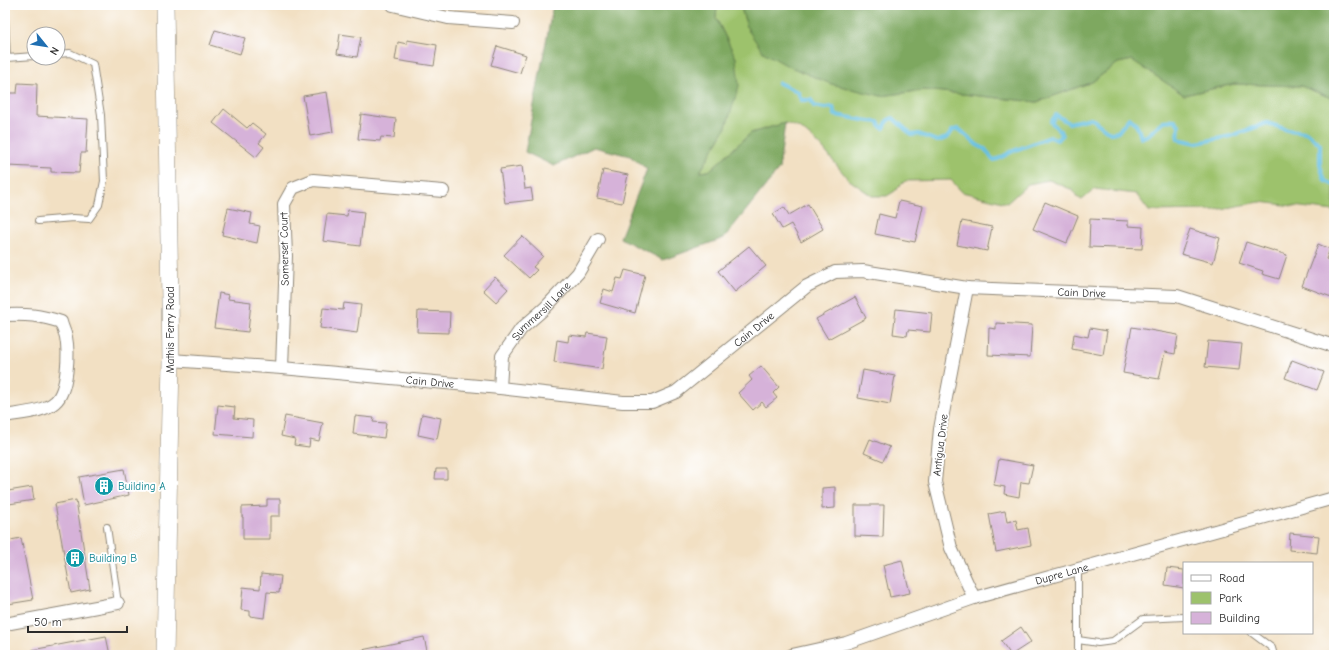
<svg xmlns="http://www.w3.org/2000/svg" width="1339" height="660" font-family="'Comic Neue',sans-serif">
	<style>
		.green { fill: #9dc26c; stroke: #64764c }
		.forest { fill: #7ea860; stroke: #546a46 }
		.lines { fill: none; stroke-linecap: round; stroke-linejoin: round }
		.stream { stroke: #65c0e3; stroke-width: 4 }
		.building { fill: #d6b2d9 }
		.service-casing { stroke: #8e8677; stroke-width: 8 }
		.minor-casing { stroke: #8e8677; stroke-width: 14 }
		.secondary-casing { stroke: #8e8677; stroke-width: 18 }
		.service { stroke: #fff; stroke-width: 6 }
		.minor { stroke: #fff; stroke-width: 12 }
		.secondary { stroke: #fff; stroke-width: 17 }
		.labels { text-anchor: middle; stroke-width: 3.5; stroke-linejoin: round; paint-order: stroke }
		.street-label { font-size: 11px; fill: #2b2b2b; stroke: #fff }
		.culture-label { font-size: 11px; fill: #0d838f; stroke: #fff; text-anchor: start }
	</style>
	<rect width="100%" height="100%" fill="#fff"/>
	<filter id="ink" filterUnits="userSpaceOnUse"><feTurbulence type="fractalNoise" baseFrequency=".025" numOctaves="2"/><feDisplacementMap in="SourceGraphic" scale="8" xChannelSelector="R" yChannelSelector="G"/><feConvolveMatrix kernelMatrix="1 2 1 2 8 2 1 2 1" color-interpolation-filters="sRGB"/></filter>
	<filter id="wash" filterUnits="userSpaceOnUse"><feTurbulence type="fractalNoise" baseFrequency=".012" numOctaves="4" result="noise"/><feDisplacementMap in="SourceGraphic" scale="16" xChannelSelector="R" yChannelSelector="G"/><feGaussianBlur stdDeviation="0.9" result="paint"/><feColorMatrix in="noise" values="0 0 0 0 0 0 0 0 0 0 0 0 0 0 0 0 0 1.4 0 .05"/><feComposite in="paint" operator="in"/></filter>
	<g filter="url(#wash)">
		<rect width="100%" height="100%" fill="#f2e0c3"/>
		<path class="green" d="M 717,5 L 740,5 L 748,30 L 881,96 L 924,90 L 1037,102 L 1092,82 L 1118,63 L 1133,60 L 1184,95 L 1234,84 L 1301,86 L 1334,99 L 1334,211 L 1260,202 L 1215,210 L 1149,211 L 1136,194 L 1095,189 L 1082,200 L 1077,197 L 1073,190 L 1049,180 L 1028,184 L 1007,203 L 962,192 L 951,180 L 905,181 L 895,191 L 887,196 L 872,196 L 848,179 L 820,145 L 800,128 L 785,123 L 751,133 L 709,171 L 700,172 L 726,127 L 736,58 L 716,18 Z"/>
		<g class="forest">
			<path d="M 553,5 L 717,5 L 716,18 L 736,58 L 739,86 L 726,127 L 700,172 L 709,171 L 751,133 L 785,123 L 779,169 L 724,238 L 663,260 L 620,238 L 647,169 L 630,156 L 594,147 L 554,166 L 525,152 Z"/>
			<path d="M 740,5 L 1334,5 L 1334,99 L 1301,86 L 1234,84 L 1184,95 L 1132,60 L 1118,63 L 1092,82 L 1037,102 L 924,90 L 881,96 L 831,84 L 788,66 L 763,52 L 748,30 Z"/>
		</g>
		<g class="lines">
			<path class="stream" d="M 779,83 L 798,92 L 801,100 L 811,100 L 814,106 L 825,108 L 833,107 L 835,115 C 850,117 864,121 878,122 L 881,127 L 884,128 L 888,120 L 893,118 L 912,135 L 919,134 L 937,141 L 947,138 L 953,130 L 959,129 L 977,145 L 985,149 L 993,160 L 998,159 L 1013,151 L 1050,137 L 1057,140 L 1062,136 L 1060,131 L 1051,122 L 1056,115 L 1069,123 L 1091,118 L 1110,133 L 1118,132 L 1129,118 C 1137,123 1139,130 1141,138 L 1148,135 L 1163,121 L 1175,120 L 1179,125 L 1178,139 L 1197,143 L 1231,136 L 1267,123 L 1288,130 L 1306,132 L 1320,144 L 1320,165 L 1325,181 L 1334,185"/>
		</g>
		<g id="blocks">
			<g class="building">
				<path d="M 215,30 L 245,38 L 240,54 L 210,45 Z"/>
				<path d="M 340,34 L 361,37 L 357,57 L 337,54 Z"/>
				<path d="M 407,40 L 437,45 L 434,66 L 395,60 L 398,42 L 407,44 Z"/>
				<path d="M 497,46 L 526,55 L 520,73 L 491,65 Z"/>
				<path d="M 18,83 L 37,84 L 36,116 L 88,119 L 86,153 L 81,153 L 79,173 L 51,172 L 51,168 L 8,166 L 9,155 L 5,155 L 5,93 L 17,93 Z"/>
				<path d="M 327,92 L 333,132 L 310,136 L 303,96 Z"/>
				<path d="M 224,109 L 247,128 L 252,123 L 266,134 L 259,143 L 264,147 L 256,157 L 213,123 Z"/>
				<path d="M 361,114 L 396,119 L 394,138 L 381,137 L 380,141 L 358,139 Z"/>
				<path d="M 522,166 L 525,189 L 531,188 L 533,200 L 505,203 L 500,169 Z"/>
				<path d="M 603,170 L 628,175 L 622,203 L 597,198 Z"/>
				<path d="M 899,201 L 923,206 L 915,242 L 875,234 L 879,214 L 895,218 Z"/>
				<path d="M 1045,202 L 1078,216 L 1067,243 L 1033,229 Z"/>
				<path d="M 808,204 L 823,229 L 801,242 L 791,224 L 782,229 L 773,214 L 784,207 L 789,215 Z"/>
				<path d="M 228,208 L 252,213 L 250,224 L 260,226 L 257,243 L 222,235 Z"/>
				<path d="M 348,210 L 364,212 L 360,246 L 323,241 L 327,214 L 347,216 Z"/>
				<path d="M 1090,219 L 1128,221 L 1128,226 L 1143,227 L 1142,249 L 1089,247 Z"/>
				<path d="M 962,221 L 992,227 L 987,251 L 957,245 Z"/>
				<path d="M 1190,229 L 1220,238 L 1213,263 L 1181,254 Z"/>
				<path d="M 522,236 L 543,256 L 533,267 L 537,270 L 529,278 L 504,255 Z"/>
				<path d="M 1246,242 L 1287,255 L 1279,279 L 1262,274 L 1263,271 L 1239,263 Z"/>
				<path d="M 1318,244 L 1330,249 L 1326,259 L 1334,262 L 1334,298 L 1302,286 Z"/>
				<path d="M 749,246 L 766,266 L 735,292 L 718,271 Z"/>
				<path d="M 625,270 L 645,275 L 635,313 L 600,303 L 604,289 L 613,292 L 617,278 L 622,279 Z"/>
				<path d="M 495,277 L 508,289 L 496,302 L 483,290 Z"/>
				<path d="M 219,293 L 229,295 L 228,299 L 251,302 L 248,332 L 214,328 Z"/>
				<path d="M 855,297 L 866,318 L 828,339 L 816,319 Z"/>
				<path d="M 344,303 L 361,305 L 357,333 L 320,328 L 323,308 L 343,310 Z"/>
				<path d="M 896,309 L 932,313 L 930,332 L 908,330 L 907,336 L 893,334 Z"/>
				<path d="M 418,311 L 450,312 L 449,333 L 417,332 Z"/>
				<path d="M 996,323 L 1032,325 L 1030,357 L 988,355 L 989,328 L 996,329 Z"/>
				<path d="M 1132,327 L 1178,335 L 1175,354 L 1165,352 L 1159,379 L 1123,373 Z"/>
				<path d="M 1090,328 L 1107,331 L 1103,355 L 1072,349 L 1074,334 L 1088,337 Z"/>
				<path d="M 587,333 L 607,336 L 602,369 L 554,362 L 557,340 L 568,342 L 569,335 L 586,337 Z"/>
				<path d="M 1208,341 L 1242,344 L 1239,370 L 1205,367 Z"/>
				<path d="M 1292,360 L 1324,372 L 1317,390 L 1285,378 Z"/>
				<path d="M 761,366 L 779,387 L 773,393 L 777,398 L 766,407 L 762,402 L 753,410 L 738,393 L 752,380 L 749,376 Z"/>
				<path d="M 863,370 L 895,376 L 890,404 L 858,398 Z"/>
				<path d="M 218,405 L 235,407 L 234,418 L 253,420 L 252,437 L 215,434 Z"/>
				<path d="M 422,414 L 441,418 L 437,439 L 418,435 Z"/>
				<path d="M 285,416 L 323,423 L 319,441 L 310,439 L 309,447 L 294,445 L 295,439 L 281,436 Z"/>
				<path d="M 355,416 L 374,418 L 373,422 L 386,423 L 384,438 L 353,434 Z"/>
				<path d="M 870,439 L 890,447 L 883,461 L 864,453 Z"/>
				<path d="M 999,459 L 1033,465 L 1029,483 L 1021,482 L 1019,497 L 1004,494 L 1005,487 L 994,485 Z"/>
				<path d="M 124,469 L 129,495 L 84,505 L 79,477 Z"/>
				<path d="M 436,469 L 447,469 L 447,479 L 435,479 Z"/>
				<path d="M 32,487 L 34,500 L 9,504 L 8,491 Z"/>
				<path d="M 835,487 L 835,508 L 822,509 L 822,488 Z"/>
				<path d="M 267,499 L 280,499 L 280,516 L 270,516 L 270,539 L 243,539 L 243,517 L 242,517 L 242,507 L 267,506 Z"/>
				<path d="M 76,500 L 90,589 L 71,593 L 55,504 Z"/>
				<path d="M 855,505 L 884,505 L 883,537 L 855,536 Z"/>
				<path d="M 1005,511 L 1007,522 L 1016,520 L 1018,530 L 1028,528 L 1031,545 L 996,552 L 989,514 Z"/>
				<path d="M 1290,533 L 1319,536 L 1317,553 L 1289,550 Z"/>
				<path d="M 21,538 L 33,600 L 8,604 L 5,587 L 5,541 Z"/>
				<path d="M 902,560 L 910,593 L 890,597 L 883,565 Z"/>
				<path d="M 1167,568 L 1184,570 L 1184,588 L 1165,585 Z"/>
				<path d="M 261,574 L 281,576 L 279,593 L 267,592 L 264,618 L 250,616 L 250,611 L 241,610 L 243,587 L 260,589 Z"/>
				<path d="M 1021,627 L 1031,642 L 1011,655 L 1001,641 Z"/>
				<path d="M 106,636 L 110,655 L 32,655 L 32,650 Z"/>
				<path d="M 424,637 L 428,655 L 362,655 L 362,650 Z"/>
			</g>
		</g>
	</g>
	<g filter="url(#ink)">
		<use href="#blocks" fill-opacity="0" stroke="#8e8677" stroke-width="1"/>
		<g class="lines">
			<defs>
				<g id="service">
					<path d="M 5,19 L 7,58 L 34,56"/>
					<path d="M 38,221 L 73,218 L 89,219 L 99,205 L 104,181 L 101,115 L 93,64 L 70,53 L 58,54"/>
					<path d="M 107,527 L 118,603"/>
					<path d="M 1078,569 L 1078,655"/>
					<path d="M 1252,633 L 1272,648 L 1274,655"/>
					<path d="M 1078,640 L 1098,643 L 1113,641 L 1143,619 L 1184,617"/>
				</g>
				<g id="minor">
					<path d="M 393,5 L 448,18 L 513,23"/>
					<path d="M 967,288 L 940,429 L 935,482 L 951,548 L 974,598"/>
					<path d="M 5,315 C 27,314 39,315 61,322 C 62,327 65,332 66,337 C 69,353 68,391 55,402 C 44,412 20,413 5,416"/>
					<path id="s1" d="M 171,360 L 282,368 L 500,388 L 623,402 L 652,402 L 676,392 L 807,286 L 835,272 L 863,271 L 967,288 L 1177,296 L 1334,346"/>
					<path d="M 282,368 L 286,256 L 284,204 L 293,188 L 313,180 L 443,191"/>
					<path id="s2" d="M 500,388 L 502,356 L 521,329 L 545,308 L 578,273 L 598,239"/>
					<path d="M 5,624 L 118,603"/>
					<path id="s3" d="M 792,655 L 846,643 L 974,598 L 1334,498"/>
				</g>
				<path id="secondary" d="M 165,655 L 171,360 L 165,5"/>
			</defs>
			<use href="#service" class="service-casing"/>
			<use href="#minor" class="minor-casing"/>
			<use href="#secondary" class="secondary-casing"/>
			<use href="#service" class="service"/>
			<use href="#minor" class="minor"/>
			<use href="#secondary" class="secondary"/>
		</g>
	</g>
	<defs>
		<symbol id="building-disc" viewBox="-11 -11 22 22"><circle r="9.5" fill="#0f9aa8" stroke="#fff"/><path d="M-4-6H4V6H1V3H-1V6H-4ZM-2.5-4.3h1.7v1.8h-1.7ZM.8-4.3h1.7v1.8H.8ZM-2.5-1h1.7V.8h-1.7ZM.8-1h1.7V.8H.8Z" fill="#fff"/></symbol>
	</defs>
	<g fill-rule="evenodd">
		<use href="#building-disc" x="93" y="475" width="22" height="22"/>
		<use href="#building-disc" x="64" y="547" width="22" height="22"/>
	</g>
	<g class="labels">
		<g class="street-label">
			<text transform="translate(284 249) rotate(-91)" y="4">Somerset Court</text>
			<text dy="4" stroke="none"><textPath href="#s1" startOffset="957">Cain Drive</textPath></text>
			<text dy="4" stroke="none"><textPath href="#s2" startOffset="92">Summersill Lane</textPath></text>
			<text dy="4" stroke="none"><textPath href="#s1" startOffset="609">Cain Drive</textPath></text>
			<text transform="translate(170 330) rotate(-90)" y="4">Mathis Ferry Road</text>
			<text dy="4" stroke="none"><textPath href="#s1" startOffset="260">Cain Drive</textPath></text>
			<text transform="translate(940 445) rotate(-83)" y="4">Antigua Drive</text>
			<text dy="4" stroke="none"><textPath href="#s3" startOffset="282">Dupre Lane</textPath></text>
		</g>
		<g class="culture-label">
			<text x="118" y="490">Building A</text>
			<text x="89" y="562">Building B</text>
		</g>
	</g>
	<rect width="1339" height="660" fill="none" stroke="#fff" stroke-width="20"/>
	<rect x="1183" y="562" width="130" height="72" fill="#ffffff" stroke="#aaaaaa"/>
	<rect x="1191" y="575" width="20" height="6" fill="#ffffff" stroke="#aaaaaa"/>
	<text x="1219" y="582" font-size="12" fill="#2b2b2b">Road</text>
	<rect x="1191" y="592" width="20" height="12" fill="#9dc26c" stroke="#aaaaaa"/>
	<text x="1219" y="602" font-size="12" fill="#2b2b2b">Park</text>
	<rect x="1191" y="612" width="20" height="12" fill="#d6b2d9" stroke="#aaaaaa"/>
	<text x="1219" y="622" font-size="12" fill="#2b2b2b">Building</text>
	<g transform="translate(46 46) rotate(120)"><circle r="19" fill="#ffffff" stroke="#aaaaaa"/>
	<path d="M0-3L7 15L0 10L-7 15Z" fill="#1f6fb2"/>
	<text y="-6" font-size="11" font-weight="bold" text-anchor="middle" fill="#2b2b2b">N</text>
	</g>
	<path d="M28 626v6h99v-6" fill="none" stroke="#2b2b2b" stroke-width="2"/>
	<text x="34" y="626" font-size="12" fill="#2b2b2b" stroke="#ffffff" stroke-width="3" paint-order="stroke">50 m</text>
</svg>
